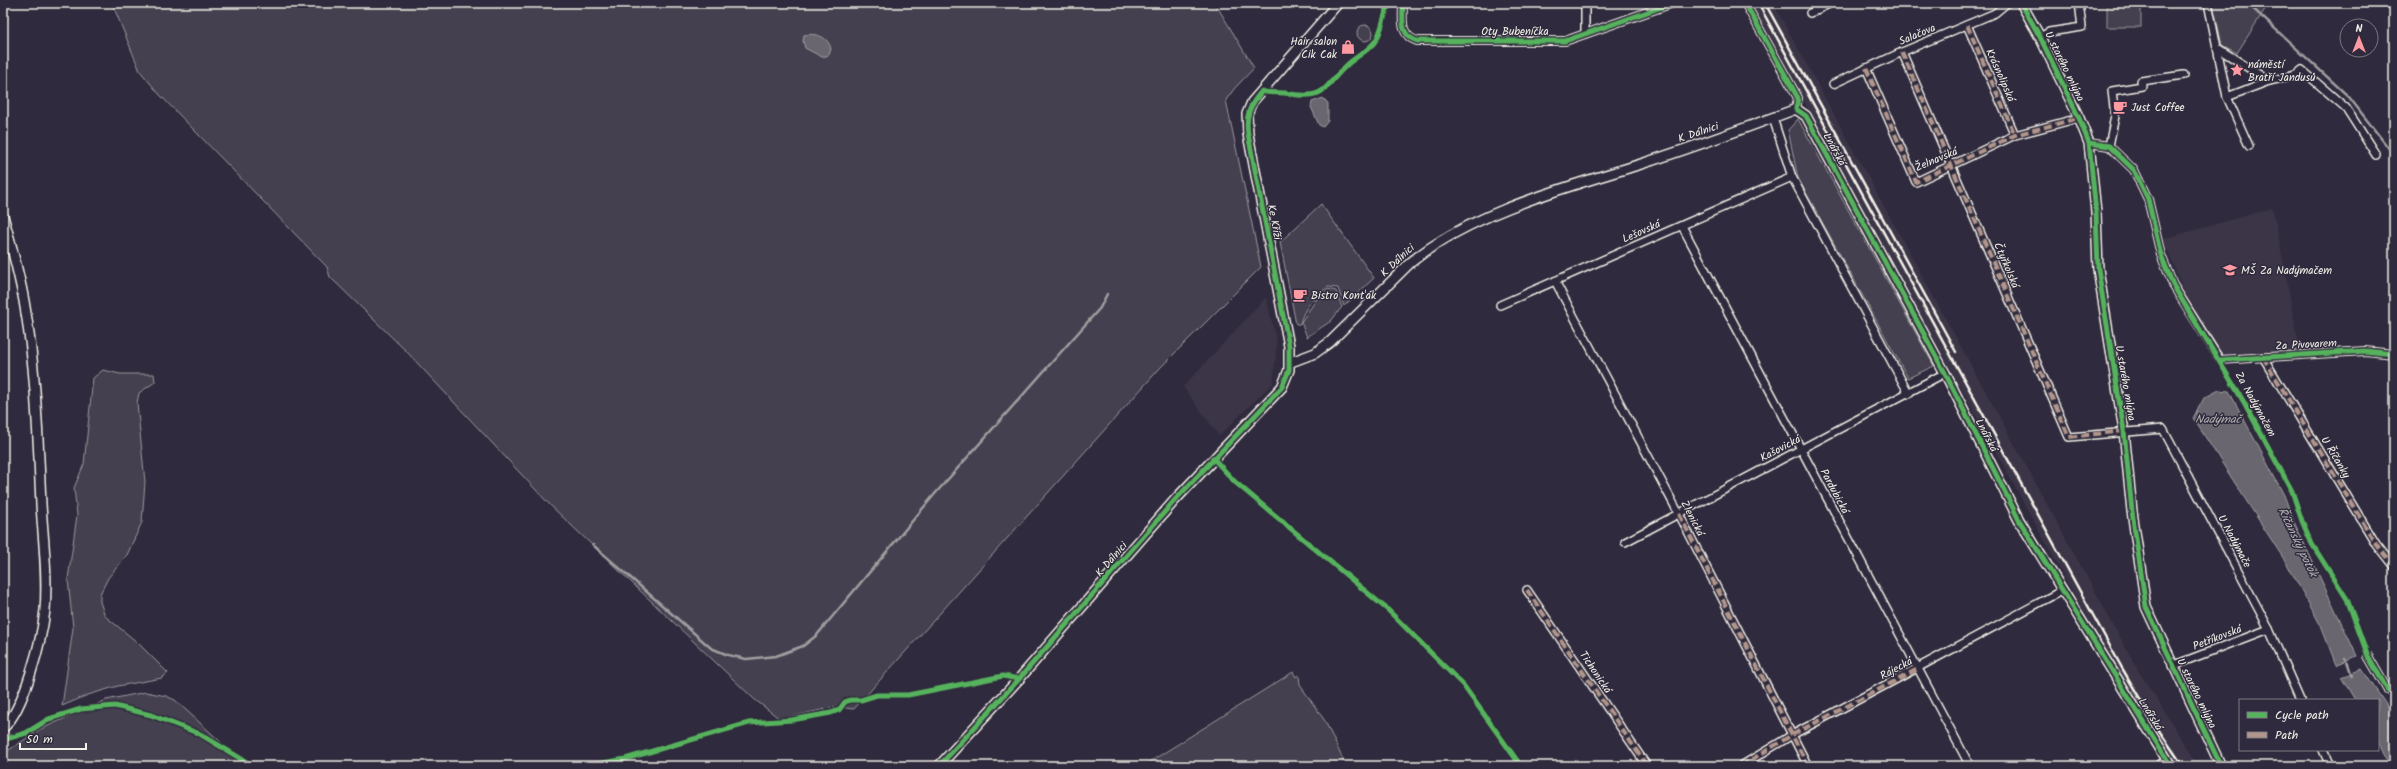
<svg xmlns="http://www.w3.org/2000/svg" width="2397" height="769" font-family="Kalam,sans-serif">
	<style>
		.built { fill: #3b3647 }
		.green { fill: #454050; stroke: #9c989c }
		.water { fill: #6a6670; stroke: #a19ea0 }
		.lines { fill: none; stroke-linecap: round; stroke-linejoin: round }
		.stream { stroke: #a19ea0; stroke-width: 2.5 }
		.minor-casing { stroke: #f4f1e8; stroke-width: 10 }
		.tertiary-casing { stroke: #f4f1e8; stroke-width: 12 }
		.minor { stroke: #2f2a3d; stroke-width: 7 }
		.tertiary { stroke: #2f2a3d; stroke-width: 9 }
		.rail { stroke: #f4f1e8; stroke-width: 2.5 }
		.quiet { stroke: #b2968c; stroke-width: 4; stroke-dasharray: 8 4; stroke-linecap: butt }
		.cycleway-casing { stroke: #2f2a3d; stroke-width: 8 }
		.cycleway { stroke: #56b35d; stroke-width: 5 }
		.labels { text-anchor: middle; stroke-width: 3; stroke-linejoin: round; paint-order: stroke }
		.street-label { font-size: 11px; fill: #f4f1e8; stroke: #2f2a3d }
		.poi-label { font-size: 11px; fill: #f4f1e8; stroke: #2f2a3d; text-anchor: start }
		.water-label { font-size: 12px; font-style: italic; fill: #b6b2b2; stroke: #2f2a3d }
	</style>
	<rect width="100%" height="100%" fill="#2f2a3d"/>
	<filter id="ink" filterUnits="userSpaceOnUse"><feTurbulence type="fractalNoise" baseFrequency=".025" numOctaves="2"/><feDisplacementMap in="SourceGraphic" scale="8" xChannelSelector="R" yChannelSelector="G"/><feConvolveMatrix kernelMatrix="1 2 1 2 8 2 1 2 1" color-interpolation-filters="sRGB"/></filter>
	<g filter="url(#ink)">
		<g class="built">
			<path d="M 1750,3 L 1773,3 L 2134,663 L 2199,766 L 2175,766 L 2117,673 Z"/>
			<path d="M 2273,208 L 2300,350 L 2226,359 L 2188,301 L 2163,239 Z"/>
			<path d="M 1266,297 L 1277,344 L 1273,383 L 1219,436 L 1183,387 Z"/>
		</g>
		<g class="green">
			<path d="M 112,3 L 1215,3 L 1254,68 L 1234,89 L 1226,100 L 1261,267 L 1161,367 L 854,709 L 835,707 L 780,719 L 754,699 L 550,505 L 407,352 L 330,277 L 327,267 L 160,95 L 140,71 Z"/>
			<path d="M 2213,3 L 2269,3 L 2237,53 L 2222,45 Z"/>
			<rect x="2107" y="4" width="34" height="23"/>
			<circle cx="1365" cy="33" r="8"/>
			<path d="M 1798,119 L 1934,366 L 1908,378 L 1798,178 L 1788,130 Z"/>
			<path d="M 1321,204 L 1374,278 L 1344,306 L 1338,288 L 1328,287 C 1315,296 1303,308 1300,324 L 1296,324 L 1280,242 Z"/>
			<path d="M 1328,289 L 1336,291 L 1342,307 L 1331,321 L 1307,337 L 1301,322 L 1316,300 Z"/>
			<path d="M 103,370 L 120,374 L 154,374 L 155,382 L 139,393 L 137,403 L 145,482 L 142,522 L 127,555 L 108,578 L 100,594 L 100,602 L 105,616 L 137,642 L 168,673 L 162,678 L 118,686 L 88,695 L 62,706 L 73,628 L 68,579 L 77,515 L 74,488 L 84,464 L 93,378 Z"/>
			<path d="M 1293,672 L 1296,677 L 1299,675 L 1300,685 L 1325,721 L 1346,766 L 1143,766 Z"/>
			<path d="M 146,692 L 166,696 L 175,700 L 234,754 L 254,766 L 3,766 L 3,754 L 39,730 L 106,700 Z"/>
		</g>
		<g class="water">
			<path d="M 804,35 C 816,33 828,36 831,49 L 829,55 L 822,57 L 805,48 L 803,41 Z"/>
			<path d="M 1323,98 L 1328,103 L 1328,121 L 1323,127 L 1319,125 L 1311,107 L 1312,102 Z"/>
			<path d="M 2219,390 L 2229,391 L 2284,495 L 2294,522 L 2357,656 L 2336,665 L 2321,626 L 2287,564 L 2193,418 L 2204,398 Z"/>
			<path d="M 2362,669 L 2389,709 L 2394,720 L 2394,765 C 2372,754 2378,720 2378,700 L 2355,700 L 2341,677 Z"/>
		</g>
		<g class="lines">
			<g class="stream">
				<path d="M 2247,3 L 2349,97 L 2394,155"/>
				<path d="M 593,545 L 711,648 L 728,655 L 746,659 L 776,656 L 803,646 L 817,635 L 934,495 L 1100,308 L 1107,294"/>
				<path d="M 2346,658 L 2352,676"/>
			</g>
			<defs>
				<g id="minor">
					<path d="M 1403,3 C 1403,19 1399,35 1417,41 L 1565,41 L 1673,3"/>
					<path d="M 1745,3 L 1798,98 L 1796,109"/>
					<path d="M 2208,3 L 2227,97 L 2249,146"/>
					<path d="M 1810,13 L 1831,3"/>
					<path d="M 1967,25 L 2015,135"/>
					<path d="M 1585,34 L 1585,3"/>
					<path d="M 2040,37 L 2049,32 L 2082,27 L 2079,3"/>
					<path d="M 2219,49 L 2269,81"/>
					<path d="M 1902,52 L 2069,437 L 2163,429 L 2269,629 L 2300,700"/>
					<path d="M 1866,68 L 1916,182 L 2015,135 L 2079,118"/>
					<path d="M 1833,84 L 1902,52 L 1995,13 L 2007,3"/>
					<path d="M 2227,97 L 2269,81 L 2296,75 L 2302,70 L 2346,108 L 2376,155"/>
					<path d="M 1773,118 L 1792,177 L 1909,394"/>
					<path d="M 2089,143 L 2109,146 L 2134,170 L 2148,199 L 2161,255 L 2173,285 L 2220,360 L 2365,351 L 2394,354"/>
					<path d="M 2109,146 L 2115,116 L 2112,91 L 2142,86 L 2141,81 L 2184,75"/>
					<path d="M 1682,226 L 1970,766"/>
					<path d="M 1555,281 L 1679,514 L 1808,766"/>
					<path d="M 1500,305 L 1792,177"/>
					<path d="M 2263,357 L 2376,544 L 2394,567"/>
					<path d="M 1625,542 L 1945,373"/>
					<path d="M 1527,590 L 1647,766"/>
					<path d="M 2368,656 L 2387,689 L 2394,693"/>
					<path d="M 2172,666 L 2269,629"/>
					<path d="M 2323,750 L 2330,766"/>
					<path d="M 1741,766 L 1792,735 L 2063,590"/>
					<path d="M 2157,766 L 2168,760"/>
				</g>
				<g id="tertiary">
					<path d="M 2021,3 L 2040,37 L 2079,118 L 2089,143 L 2096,212 L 2098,269 L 2124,431 L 2132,511 L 2146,607 L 2221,766"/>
					<path d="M 3,216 C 11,244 19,273 24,301 C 36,368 38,437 41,504 C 43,539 48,575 45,610 C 42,639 24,710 3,728"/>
					<path d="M 1291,362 L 1315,353 L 1330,342 L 1410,263 C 1470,213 1564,188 1638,165 C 1691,148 1743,129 1796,109 L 1806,116 L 1945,373 L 2019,520 L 2171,766"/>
					<path d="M 939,766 L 1019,679 L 1175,500 L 1282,387 L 1289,370 L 1289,346 L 1248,134 L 1247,114 L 1252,102 L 1338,3"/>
				</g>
			</defs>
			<use href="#minor" class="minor-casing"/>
			<use href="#tertiary" class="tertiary-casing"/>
			<use href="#minor" class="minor"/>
			<use href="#tertiary" class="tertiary"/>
			<g class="rail">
				<path d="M 1758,3 L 2122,668 L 2156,726 L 2183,766"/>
				<path d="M 1765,3 L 1956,352"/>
			</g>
			<g class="quiet">
				<path d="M 1967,25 L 2015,135"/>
				<path d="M 1902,52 L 2069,437 L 2124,431"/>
				<path d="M 1866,68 L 1916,182 L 2015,135 L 2079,118"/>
				<path d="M 2263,357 L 2376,544 L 2394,567"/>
				<path d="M 1679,514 L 1808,766"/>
				<path d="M 1527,590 L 1647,766"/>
				<path d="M 1741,766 L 1792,735 L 1918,669"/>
				<path d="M 2157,766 L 2168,760"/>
			</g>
			<defs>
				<g id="cycleway">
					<path d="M 1403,3 C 1403,19 1399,35 1417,41 L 1565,41 L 1673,3"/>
					<path d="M 1745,3 L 1798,98 L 1796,109 L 1806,116 L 1945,373 L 2019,520 L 2171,766"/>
					<path d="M 2021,3 L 2040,37 L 2079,118 L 2089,143 L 2096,212 L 2098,269 L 2124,431 L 2132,511 L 2146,607 L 2221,766"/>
					<path d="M 2089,143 L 2109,146 L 2134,170 L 2148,199 L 2161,255 L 2173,285 L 2245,404 L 2292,491 L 2302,521 L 2312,544 L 2347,599 L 2368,656 L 2387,689 L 2394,693"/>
					<path d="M 2220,360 L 2365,351 L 2394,354"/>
					<path d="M 1213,458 L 1235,482 L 1388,610 L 1463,685 L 1521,766"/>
					<path d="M 3,740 L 26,733 L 49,719 L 81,709 L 115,706 L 151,715 L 200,734 L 253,766"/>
					<path d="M 587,766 L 625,759 L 749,723 L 792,720 L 831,713 L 839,710 L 845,702 L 850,700 L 861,700 L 877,695 L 908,695 L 1003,676 L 1019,679"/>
					<path d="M 939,766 L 1019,679 L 1175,500 L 1282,387 L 1289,370 L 1289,346 L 1248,134 C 1245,115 1250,105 1262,91 C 1270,94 1277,92 1285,93 C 1327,101 1322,88 1348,64 C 1357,56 1370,50 1376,40 C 1383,29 1383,14 1390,3"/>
				</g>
			</defs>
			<use href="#cycleway" class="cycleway-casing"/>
			<use href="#cycleway" class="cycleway"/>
		</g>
	</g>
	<defs>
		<symbol id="shop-bare" viewBox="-9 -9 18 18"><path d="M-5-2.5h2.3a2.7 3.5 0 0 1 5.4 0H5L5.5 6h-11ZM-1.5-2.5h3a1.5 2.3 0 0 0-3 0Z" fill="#ff9aa2" stroke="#2f2a3d" stroke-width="2.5" paint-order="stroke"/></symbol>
		<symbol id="sight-bare" viewBox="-9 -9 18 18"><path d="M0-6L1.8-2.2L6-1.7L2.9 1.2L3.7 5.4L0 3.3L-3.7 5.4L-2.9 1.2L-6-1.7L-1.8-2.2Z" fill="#ff9aa2" stroke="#2f2a3d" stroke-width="2.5" paint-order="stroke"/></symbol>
		<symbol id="cafe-bare" viewBox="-9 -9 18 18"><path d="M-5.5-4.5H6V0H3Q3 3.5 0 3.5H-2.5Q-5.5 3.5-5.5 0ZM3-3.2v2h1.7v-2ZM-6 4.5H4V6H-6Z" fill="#ff9aa2" stroke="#2f2a3d" stroke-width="2.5" paint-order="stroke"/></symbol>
		<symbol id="school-bare" viewBox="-9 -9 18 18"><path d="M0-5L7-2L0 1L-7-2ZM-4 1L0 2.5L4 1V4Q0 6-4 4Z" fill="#ff9aa2" stroke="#2f2a3d" stroke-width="2.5" paint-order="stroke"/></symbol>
	</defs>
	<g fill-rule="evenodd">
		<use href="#shop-bare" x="1338" y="37" width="20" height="20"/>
		<use href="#sight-bare" x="2227" y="60" width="20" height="20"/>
		<use href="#cafe-bare" x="2110" y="97" width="20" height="20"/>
		<use href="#school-bare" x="2220" y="260" width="20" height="20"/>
		<use href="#cafe-bare" x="1290" y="285" width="20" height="20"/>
	</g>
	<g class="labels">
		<g class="street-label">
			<text x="1515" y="35">Oty Bubeníčka</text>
			<text transform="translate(1917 34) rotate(-23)" y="4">Salačova</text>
			<text transform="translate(2065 66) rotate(64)" y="4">U starého mlýna</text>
			<text transform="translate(2001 75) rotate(66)" y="4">Krásnolipská</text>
			<text transform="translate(1698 132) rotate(-19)" y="4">K Dálnici</text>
			<text transform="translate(1835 149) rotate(62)" y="4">Lnářská</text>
			<text transform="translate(1936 159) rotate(-23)" y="4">Želnavská</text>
			<text transform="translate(1275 222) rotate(79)" y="4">Ke Kříži</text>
			<text transform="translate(1641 231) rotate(-24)" y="4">Lešovská</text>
			<text transform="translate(1397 260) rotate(-43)" y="4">K Dálnici</text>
			<text transform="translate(2007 265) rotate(67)" y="4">Čtyřkolská</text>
			<text transform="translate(2306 344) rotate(-3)" y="4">Za Pivovarem</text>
			<text transform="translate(2126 383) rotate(80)" y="4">U starého mlýna</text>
			<text transform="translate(2256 404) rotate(61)" y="4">Za Nadýmačem</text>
			<text transform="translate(1987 435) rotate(63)" y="4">Lnářská</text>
			<text transform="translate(1780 448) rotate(-28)" y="4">Kašovická</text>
			<text transform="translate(2336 457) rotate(59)" y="4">U Říčanky</text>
			<text transform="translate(1835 491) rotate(62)" y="4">Pardubická</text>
			<text transform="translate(1693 518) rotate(63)" y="4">Zlenická</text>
			<text transform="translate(2235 541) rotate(62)" y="4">U Nadýmače</text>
			<text transform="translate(1111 559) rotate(-49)" y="4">K Dálnici</text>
			<text transform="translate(2217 637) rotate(-21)" y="4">Petříkovská</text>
			<text transform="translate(1896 668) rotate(-28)" y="4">Rájecká</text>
			<text transform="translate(1596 672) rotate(56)" y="4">Tichonická</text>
			<text transform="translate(2197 693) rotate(64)" y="4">U starého mlýna</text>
			<text transform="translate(2151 714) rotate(58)" y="4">Lnářská</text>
		</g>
		<g class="poi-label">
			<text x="1337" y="45" text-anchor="end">Hair salon<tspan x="1337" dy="13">Cik Cak</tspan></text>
			<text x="2248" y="68">náměstí<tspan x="2248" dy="13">Bratří Jandusů</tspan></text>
			<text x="2131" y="111">Just Coffee</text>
			<text x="2241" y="274">MŠ Za Nadýmačem</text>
			<text x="1311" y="299">Bistro Kont'ák</text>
		</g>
		<g class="water-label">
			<text x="2218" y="423">Nadýmač</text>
			<text transform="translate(2298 542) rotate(64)" y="4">Říčanský potok</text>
		</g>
	</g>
	<rect width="2397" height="769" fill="none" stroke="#2f2a3d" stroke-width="16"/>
	<rect x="8" y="8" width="2381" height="753" fill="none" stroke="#f4f1e8" stroke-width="1.5" filter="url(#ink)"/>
	<rect x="2239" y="699" width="140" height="52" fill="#2f2a3d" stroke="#7e7a81"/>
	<rect x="2247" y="712" width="20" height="6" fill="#56b35d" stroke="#7e7a81"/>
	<text x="2275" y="719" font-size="12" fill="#f4f1e8">Cycle path</text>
	<rect x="2247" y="732" width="20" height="6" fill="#b2968c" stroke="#7e7a81"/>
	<text x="2275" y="739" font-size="12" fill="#f4f1e8">Path</text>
	<g transform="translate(2359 38)"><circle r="19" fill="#2f2a3d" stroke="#7e7a81"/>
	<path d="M0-3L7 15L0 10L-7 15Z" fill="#ff9aa2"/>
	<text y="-6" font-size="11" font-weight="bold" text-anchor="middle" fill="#f4f1e8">N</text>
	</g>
	<path d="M20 743v6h66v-6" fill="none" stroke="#f4f1e8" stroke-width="2"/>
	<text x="26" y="743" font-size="12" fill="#f4f1e8" stroke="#2f2a3d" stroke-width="3" paint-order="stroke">50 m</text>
</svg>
